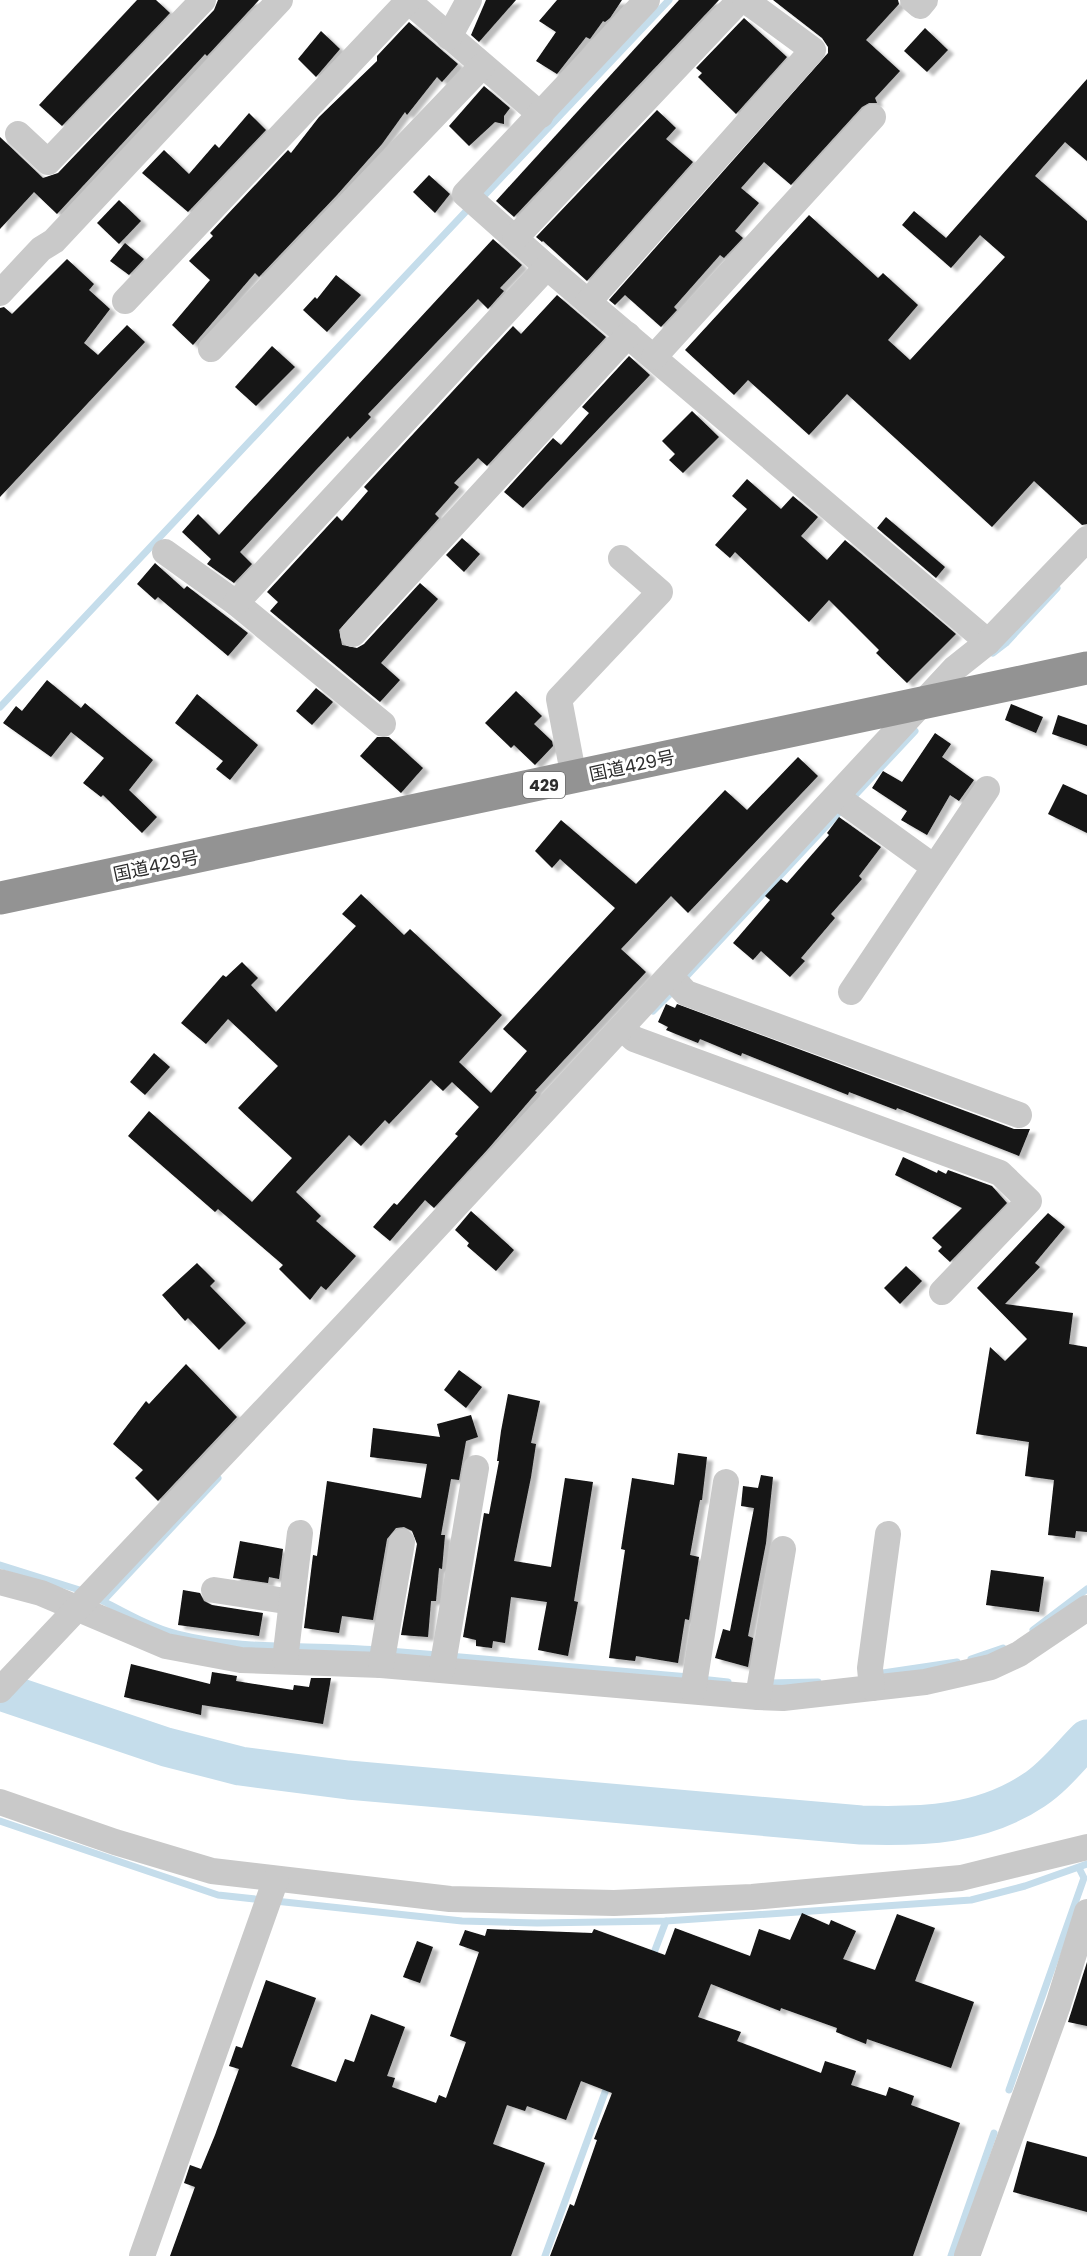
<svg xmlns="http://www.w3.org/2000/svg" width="1087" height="2256" font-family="Poppins,'Noto Sans JP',sans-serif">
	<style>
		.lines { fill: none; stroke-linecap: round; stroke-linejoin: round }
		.stream { stroke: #c5ddeb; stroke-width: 7 }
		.river { stroke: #c5ddeb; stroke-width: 39 }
		.building { fill: #131313; filter: url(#shadow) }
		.minor { stroke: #c9c9c9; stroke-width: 26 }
		.highway { stroke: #939393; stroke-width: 33 }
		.labels { text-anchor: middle; stroke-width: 6; stroke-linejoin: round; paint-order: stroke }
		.shield { fill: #fff; stroke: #6b6b6b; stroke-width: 1.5 }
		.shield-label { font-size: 16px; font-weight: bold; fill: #2c2c2c }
		.street-label { font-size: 18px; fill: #2c2c2c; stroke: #fff }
	</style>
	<defs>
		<filter id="shadow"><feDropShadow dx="6" dy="4" stdDeviation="1.5" flood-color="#0004"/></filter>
	</defs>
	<rect width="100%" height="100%" fill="#fff"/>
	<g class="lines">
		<g class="stream">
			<path d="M 480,200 L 669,0"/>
			<path d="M 993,653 L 1006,643 L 1057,588"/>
			<path d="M 0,707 L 471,206"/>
			<path d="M 682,981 L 915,731"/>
			<path d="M 653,1011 L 675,989"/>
			<path d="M 0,1565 L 86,1592"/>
			<path d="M 101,1600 C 124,1612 152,1628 177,1634 C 243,1651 311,1644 378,1650"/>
			<path d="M 103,1601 L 218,1478"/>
			<path d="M 1033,1630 L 1087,1589"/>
			<path d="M 389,1651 L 438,1655"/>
			<path d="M 449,1656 L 689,1677"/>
			<path d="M 971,1659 L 1003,1648"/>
			<path d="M 876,1674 L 957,1662"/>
			<path d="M 700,1679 L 728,1682"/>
			<path d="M 766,1683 L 818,1682"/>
			<path d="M 0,1821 L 218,1895 L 264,1900"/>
			<path d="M 275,1901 L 462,1921 L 537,1923 L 666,1921 L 971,1900 L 1025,1886 L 1087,1864"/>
			<path d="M 652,1958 L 666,1921"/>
			<path d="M 1009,2090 L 1084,1878 L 1079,1868"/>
			<path d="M 545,2256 L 608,2084"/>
			<path d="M 951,2256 L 994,2133"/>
		</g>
		<path class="river" d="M 0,1691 L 166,1747 L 240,1766 L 348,1780 L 861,1825 C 922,1827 982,1825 1034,1790 C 1054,1777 1070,1756 1087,1739"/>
	</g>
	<g class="building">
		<path d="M 137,0 L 156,0 L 170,13 L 62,126 L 39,105 Z"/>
		<path d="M 218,0 L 259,0 L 207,56 L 205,54 L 57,214 L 34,192 L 0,229 L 0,137 L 43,178 L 58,173 L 214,10 Z"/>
		<path d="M 486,0 L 516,0 L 479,42 L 471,35 Z"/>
		<path d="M 557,0 L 622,0 L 610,18 L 605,22 L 603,21 L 590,39 L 586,37 L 557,74 L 536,61 L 556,32 L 539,21 Z"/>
		<path d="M 679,0 L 719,0 L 514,217 L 496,201 Z"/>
		<path d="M 773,0 L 898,0 L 899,4 L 866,40 L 900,71 L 875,98 L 877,103 L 869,103 L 862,107 L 791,185 L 764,162 L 741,188 L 759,203 L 735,231 L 743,238 L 724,258 L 720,255 L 674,307 L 677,310 L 661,327 L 625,295 L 615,305 L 609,300 L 828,53 L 828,47 L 822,38 Z"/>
		<path d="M 744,18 L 787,57 L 736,114 L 698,77 L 702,73 L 696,68 Z"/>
		<path d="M 409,22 L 458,64 L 442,82 L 437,77 L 407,115 L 405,112 L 382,144 L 337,195 L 259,277 L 255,273 L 193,345 L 172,325 L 210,280 L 189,261 L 213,236 L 210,233 L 288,150 L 291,153 L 319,117 L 377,61 L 377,56 Z"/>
		<path d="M 925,28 L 948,50 L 927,72 L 904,51 Z"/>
		<path d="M 321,31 L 340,49 L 316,77 L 298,59 Z"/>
		<path d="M 1087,79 L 1087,161 L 1065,142 L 1035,176 L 1087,221 L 1087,524 L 1082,525 L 1034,481 L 992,527 L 847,394 L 809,435 L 748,380 L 734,395 L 685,350 L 809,215 L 878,278 L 883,273 L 918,305 L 888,340 L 910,360 L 1005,257 L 980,235 L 951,268 L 902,225 L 914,211 L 946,238 Z"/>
		<path d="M 484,86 L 510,108 L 504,116 L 504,124 L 495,122 L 469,146 L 449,126 Z"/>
		<path d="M 657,110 L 676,128 L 666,139 L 693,162 L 587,281 L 543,241 L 542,242 L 536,237 Z"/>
		<path d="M 249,113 L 266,130 L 188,212 L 142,173 L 164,150 L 189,174 L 215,144 L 219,148 Z"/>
		<path d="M 429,175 L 450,194 L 435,213 L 413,192 Z"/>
		<path d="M 119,200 L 141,221 L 119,244 L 97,223 Z"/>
		<path d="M 493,239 L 522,265 L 500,288 L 504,291 L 488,309 L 478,299 L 368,414 L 371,417 L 350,439 L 348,436 L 316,470 L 240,552 L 252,564 L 234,583 L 207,564 L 211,559 L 182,532 L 198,514 L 219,535 Z"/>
		<path d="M 125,243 L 144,259 L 129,275 L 110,261 Z"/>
		<path d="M 67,259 L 94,284 L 89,290 L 110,309 L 84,343 L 98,355 L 127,325 L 145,342 L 0,497 L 0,308 L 4,307 L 12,314 Z"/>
		<path d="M 336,275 L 361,295 L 327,332 L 303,310 L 315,297 L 317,299 Z"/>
		<path d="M 557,295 L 606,337 L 487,466 L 478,458 L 454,483 L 459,487 L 435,514 L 439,518 L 339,630 L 342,645 L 357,648 L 364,644 L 420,583 L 438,599 L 381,663 L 400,680 L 380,702 L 270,611 L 278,602 L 267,592 L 337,516 L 342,521 L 368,491 L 364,487 L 513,326 L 521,334 Z"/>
		<path d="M 272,346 L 295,367 L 256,406 L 235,387 Z"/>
		<path d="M 629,356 L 650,375 L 523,508 L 504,492 L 553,438 L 561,445 L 589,413 L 582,407 Z"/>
		<path d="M 692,411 L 719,437 L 683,473 L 669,460 L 675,454 L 662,441 Z"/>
		<path d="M 747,479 L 781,509 L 793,496 L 818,517 L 801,536 L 827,560 L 845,540 L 956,634 L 907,683 L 876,653 L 879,650 L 829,600 L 809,622 L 735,552 L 730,558 L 715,545 L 747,509 L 732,496 Z"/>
		<path d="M 886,517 L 945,567 L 936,578 L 877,528 Z"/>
		<path d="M 462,538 L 480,554 L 464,572 L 446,555 Z"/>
		<path d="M 155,563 L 184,589 L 187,586 L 248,633 L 228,656 L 158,597 L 155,600 L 137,584 Z"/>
		<path d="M 47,680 L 81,708 L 85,703 L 153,760 L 129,790 L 157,817 L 142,833 L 103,795 L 101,797 L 83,783 L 104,758 L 71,732 L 51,757 L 3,723 L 16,706 L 22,711 Z"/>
		<path d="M 316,688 L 333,702 L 312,725 L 296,711 Z"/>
		<path d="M 516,691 L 542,716 L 534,724 L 552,741 L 553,746 L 535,765 L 514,745 L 511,748 L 485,723 Z"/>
		<path d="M 197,694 L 258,745 L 230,780 L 216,769 L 223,761 L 175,723 Z"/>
		<path d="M 1011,704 L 1043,717 L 1036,733 L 1005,720 Z"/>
		<path d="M 1058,715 L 1087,725 L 1087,746 L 1052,734 Z"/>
		<path d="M 935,733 L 951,744 L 942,757 L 974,780 L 959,801 L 950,795 L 927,835 L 901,820 L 907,811 L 872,788 L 883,771 L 902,782 Z"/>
		<path d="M 377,737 L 389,737 L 423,768 L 401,793 L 360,756 Z"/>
		<path d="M 798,757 L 818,776 L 688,913 L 671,896 L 621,949 L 646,972 L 535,1091 L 537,1092 L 488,1149 L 434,1208 L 425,1200 L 390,1241 L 373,1227 L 394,1203 L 397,1205 L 458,1136 L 455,1134 L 479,1107 L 452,1082 L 443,1091 L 431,1080 L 389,1124 L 385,1120 L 361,1146 L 349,1135 L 296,1192 L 321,1216 L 316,1221 L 356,1256 L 326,1290 L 321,1286 L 310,1300 L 279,1269 L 283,1265 L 218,1209 L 215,1212 L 128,1136 L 149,1111 L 252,1202 L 292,1158 L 238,1108 L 278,1066 L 228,1019 L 206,1044 L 181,1023 L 223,975 L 226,977 L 242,962 L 258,978 L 251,985 L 276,1012 L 356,926 L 342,914 L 361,894 L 404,935 L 410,929 L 502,1015 L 459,1062 L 491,1093 L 527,1051 L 503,1029 L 615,908 L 560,859 L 552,868 L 535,851 L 561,820 L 636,884 L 725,790 L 747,810 Z"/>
		<path d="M 1063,784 L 1087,795 L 1087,833 L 1048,814 Z"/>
		<path d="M 839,817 L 881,847 L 859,876 L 862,879 L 831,914 L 835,918 L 801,958 L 805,961 L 790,977 L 761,951 L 753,960 L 733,943 L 770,900 L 765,896 L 781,879 L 787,883 L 829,835 L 827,833 Z"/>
		<path d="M 666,1004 L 675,1008 L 677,1004 L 1014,1129 L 1030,1129 L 1019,1156 L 897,1108 L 896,1110 L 849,1092 L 848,1095 L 742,1053 L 741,1056 L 700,1039 L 698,1043 L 666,1030 L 668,1027 L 658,1022 Z"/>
		<path d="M 154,1053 L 170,1067 L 145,1095 L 130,1082 Z"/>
		<path d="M 903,1157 L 937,1173 L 938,1170 L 946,1174 L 948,1170 L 992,1186 L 1007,1203 L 950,1262 L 938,1251 L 942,1247 L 932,1238 L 962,1208 L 895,1175 Z"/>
		<path d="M 471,1211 L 514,1250 L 496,1271 L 467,1246 L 469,1243 L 455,1230 Z"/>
		<path d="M 1048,1213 L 1065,1227 L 1035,1263 L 1040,1267 L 1005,1304 L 1073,1313 L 1069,1344 L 1087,1347 L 1087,1532 L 1076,1531 L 1075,1538 L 1048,1535 L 1054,1480 L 1025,1476 L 1029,1442 L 976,1434 L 990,1347 L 1005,1361 L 1027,1339 L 977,1288 Z"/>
		<path d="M 197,1263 L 215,1281 L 210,1286 L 246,1323 L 219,1350 L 188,1318 L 185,1321 L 162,1295 Z"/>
		<path d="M 906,1266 L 922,1281 L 900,1304 L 884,1288 Z"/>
		<path d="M 186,1364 L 237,1417 L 158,1501 L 135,1478 L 143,1470 L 113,1444 L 146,1401 L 149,1404 Z"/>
		<path d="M 459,1370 L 482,1387 L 466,1408 L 444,1390 Z"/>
		<path d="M 508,1394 L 540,1401 L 531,1443 L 536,1444 L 531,1477 L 514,1561 L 551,1567 L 565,1478 L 593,1482 L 574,1601 L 578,1602 L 568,1656 L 538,1650 L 547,1602 L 511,1597 L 505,1643 L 493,1641 L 492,1648 L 476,1646 L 476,1640 L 463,1637 L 484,1513 L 489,1514 L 499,1461 L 497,1461 L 501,1431 Z"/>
		<path d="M 471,1415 L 478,1437 L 466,1441 L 459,1480 L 451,1479 L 441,1535 L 445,1535 L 442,1569 L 439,1568 L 436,1601 L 431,1601 L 428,1637 L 401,1635 L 417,1544 L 412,1531 L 404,1527 L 396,1528 L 387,1539 L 373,1620 L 342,1616 L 339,1633 L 304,1628 L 313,1555 L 317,1556 L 327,1481 L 421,1498 L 427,1464 L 370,1457 L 373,1428 L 440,1437 L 437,1424 Z"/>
		<path d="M 678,1453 L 707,1457 L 702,1500 L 700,1500 L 690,1555 L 699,1557 L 689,1620 L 685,1619 L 678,1663 L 636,1656 L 635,1661 L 609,1658 L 625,1550 L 621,1549 L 632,1478 L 674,1485 Z"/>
		<path d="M 761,1475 L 773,1477 L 766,1543 L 748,1636 L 753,1638 L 748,1667 L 715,1658 L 723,1629 L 730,1631 L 754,1508 L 741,1506 L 743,1486 L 758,1488 Z"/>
		<path d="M 240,1541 L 283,1549 L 279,1579 L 269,1577 L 268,1583 L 233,1578 Z"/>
		<path d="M 991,1570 L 1044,1577 L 1039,1612 L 986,1605 Z"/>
		<path d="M 183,1590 L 200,1593 L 204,1601 L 212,1605 L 263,1613 L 259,1636 L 178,1625 Z"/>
		<path d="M 131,1664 L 210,1684 L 212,1672 L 237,1676 L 236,1681 L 293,1690 L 294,1685 L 309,1687 L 311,1678 L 331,1678 L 323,1724 L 202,1705 L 201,1715 L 124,1697 Z"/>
		<path d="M 802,1913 L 829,1925 L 831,1920 L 856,1931 L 843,1959 L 875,1970 L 897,1914 L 935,1928 L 915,1981 L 974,2002 L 951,2068 L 867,2039 L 866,2044 L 836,2032 L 837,2028 L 781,2008 L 780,2011 L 711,1984 L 698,2017 L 741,2032 L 737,2041 L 821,2073 L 825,2061 L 856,2071 L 851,2085 L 886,2096 L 889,2087 L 914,2096 L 911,2105 L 960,2123 L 913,2256 L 550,2256 L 570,2204 L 574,2206 L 597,2140 L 594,2139 L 612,2093 L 581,2081 L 566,2120 L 527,2106 L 525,2111 L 507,2105 L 493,2144 L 545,2163 L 511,2256 L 170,2256 L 195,2187 L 184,2183 L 190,2165 L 201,2169 L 215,2135 L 239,2069 L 229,2066 L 236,2046 L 242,2048 L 266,1980 L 316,1998 L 291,2066 L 336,2082 L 345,2059 L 354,2062 L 371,2014 L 405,2027 L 387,2076 L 395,2078 L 392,2087 L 436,2103 L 439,2095 L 446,2098 L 466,2042 L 450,2036 L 479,1952 L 459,1945 L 465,1930 L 485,1936 L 487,1929 L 592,1933 L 594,1929 L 665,1955 L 675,1928 L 750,1956 L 759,1929 L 790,1940 Z"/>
		<path d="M 417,1941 L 433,1947 L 420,1983 L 403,1977 Z"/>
		<path d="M 1087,1962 L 1087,2026 L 1068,2022 Z"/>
		<path d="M 1027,2141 L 1087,2157 L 1087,2212 L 1013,2192 Z"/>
	</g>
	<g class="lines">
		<g class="minor">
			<path d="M 407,0 L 541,115"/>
			<path d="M 647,0 L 465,194 L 547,267 L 988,642"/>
			<path d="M 913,0 L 920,6 L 925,0"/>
			<path d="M 449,37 L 469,0"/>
			<path d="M 18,134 L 48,162 L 203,0"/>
			<path d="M 515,238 L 740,0"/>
			<path d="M 0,293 L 41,249 L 54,241 L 280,0"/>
			<path d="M 125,301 L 408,1"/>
			<path d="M 588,302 L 813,50 L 745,0"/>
			<path d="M 211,349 L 482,66"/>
			<path d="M 654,357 L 873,117"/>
			<path d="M 165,552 L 236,603 L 383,724"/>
			<path d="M 236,603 L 547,267"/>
			<path d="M 353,634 L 628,335"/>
			<path d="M 574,778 L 559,699 L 660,592 L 621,558"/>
			<path d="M 837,797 L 934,867"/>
			<path d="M 670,976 L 686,993 L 1019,1115"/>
			<path d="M 851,992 L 987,789"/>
			<path d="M 622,1028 L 634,1039 L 1000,1173 L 1029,1201 L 942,1292"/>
			<path d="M 0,1582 L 41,1593 L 166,1646 L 241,1660 L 381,1665 L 758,1697 L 783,1698 L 925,1682 L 991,1667 L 1019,1654 L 1087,1608"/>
			<path d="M 214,1590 L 292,1602"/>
			<path d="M 285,1660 L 300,1533"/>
			<path d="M 381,1665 L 402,1542"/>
			<path d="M 442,1669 L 476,1468"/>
			<path d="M 872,1688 L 870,1668 L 888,1534"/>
			<path d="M 0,1690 L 347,1323 L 954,669 L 988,642 L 1087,539"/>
			<path d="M 693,1691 L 726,1482"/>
			<path d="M 758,1697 L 783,1549"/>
			<path d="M 0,1802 L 115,1842 L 212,1871 L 450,1899 L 614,1903 L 752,1897 L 961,1878 L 1087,1847"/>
			<path d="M 142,2256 L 276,1879"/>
			<path d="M 967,2256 L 1058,2005 L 1087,1912"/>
		</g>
		<path class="highway" d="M 0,898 L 1087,668"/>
	</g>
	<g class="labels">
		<rect class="shield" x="523" y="772" width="42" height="26" rx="4.5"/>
		<g class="shield-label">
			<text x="544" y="791">429</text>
		</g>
		<g class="street-label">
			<text transform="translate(632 766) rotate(-12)" y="6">国道429号</text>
			<text transform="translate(156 866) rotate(-12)" y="6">国道429号</text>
		</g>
	</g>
</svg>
